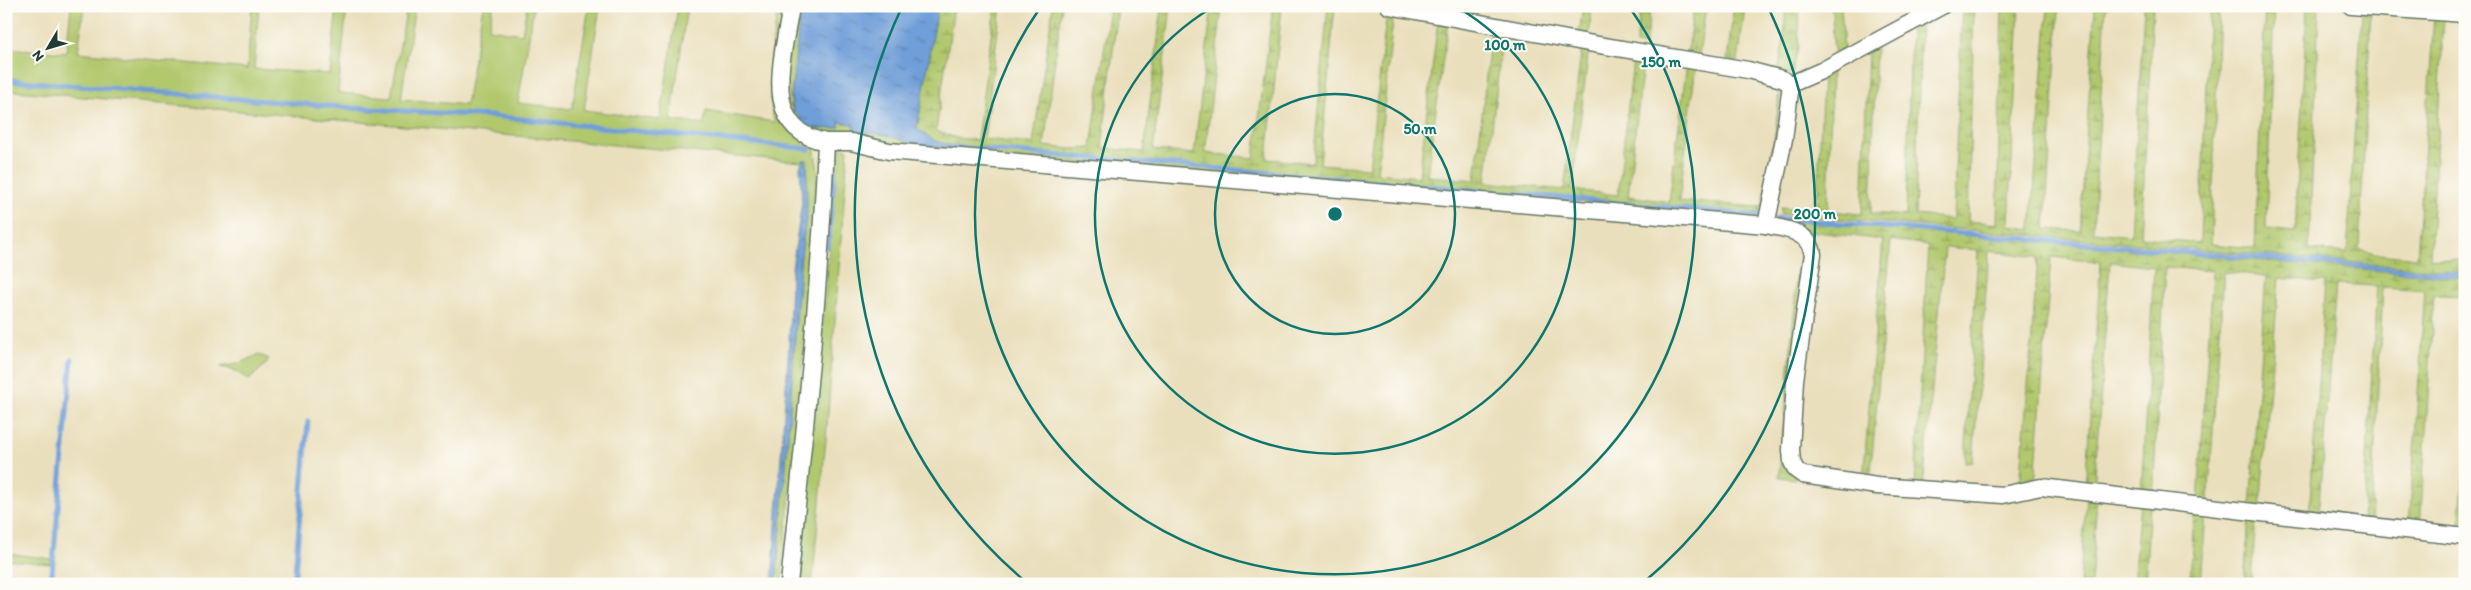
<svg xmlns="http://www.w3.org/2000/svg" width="2471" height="590" font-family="Itim,sans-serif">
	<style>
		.grass { fill: #b1c86d; stroke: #688250 }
		.wetland { fill: url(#wetland-marsh); stroke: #688250 }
		.water { fill: url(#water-ripples); stroke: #476e86 }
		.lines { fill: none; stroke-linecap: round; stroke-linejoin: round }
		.stream { stroke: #6f9ed8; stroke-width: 5 }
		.minor-casing { stroke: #667664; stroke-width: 19 }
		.minor { stroke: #fff; stroke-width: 16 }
		.ring { fill: none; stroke: #0f766e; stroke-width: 2.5 }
		.centre { fill: #0f766e; stroke: #fdfcf7; stroke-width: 2.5 }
		.ring-label { font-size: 15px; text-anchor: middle; font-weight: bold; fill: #0f766e; stroke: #fdfcf7; stroke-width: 4; stroke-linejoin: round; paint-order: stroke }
	</style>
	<defs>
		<pattern id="wetland-marsh" width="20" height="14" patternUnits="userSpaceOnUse" patternTransform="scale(1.25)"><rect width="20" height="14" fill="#b1c86d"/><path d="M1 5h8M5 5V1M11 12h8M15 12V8" fill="none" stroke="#8fa45a"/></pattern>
		<pattern id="water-ripples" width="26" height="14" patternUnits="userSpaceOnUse" patternTransform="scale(1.25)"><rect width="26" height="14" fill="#6f9ed8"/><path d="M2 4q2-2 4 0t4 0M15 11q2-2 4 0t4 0" fill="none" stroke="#5b82b0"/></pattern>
	</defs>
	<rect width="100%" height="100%" fill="#fdfcf7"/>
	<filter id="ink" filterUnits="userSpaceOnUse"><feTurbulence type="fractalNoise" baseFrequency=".02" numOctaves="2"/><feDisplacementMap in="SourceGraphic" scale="10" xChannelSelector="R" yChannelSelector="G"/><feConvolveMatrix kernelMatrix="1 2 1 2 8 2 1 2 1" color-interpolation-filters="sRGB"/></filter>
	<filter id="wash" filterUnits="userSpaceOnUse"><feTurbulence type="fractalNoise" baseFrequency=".0096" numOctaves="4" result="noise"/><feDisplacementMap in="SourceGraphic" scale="20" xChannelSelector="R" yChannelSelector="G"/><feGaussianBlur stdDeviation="1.12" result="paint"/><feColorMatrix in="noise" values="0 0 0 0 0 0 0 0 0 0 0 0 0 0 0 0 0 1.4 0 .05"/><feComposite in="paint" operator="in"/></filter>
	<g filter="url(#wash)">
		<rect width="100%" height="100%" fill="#eadfbc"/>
		<g class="grass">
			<path d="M 71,6 L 84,6 L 78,52 L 247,69 L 252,6 L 259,6 L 254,69 L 330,74 L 337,6 L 347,6 L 338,93 L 391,97 L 407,6 L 415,6 L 401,99 L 466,105 L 483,6 L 493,6 L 489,29 L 522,34 L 527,6 L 534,6 L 518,103 L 572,109 L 589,6 L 600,6 L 584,110 L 660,120 L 678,6 L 687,6 L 671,120 L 704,125 L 706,111 L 774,122 C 766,79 771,48 779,6 L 784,6 L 774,78 L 814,146 L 818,171 L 801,385 L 781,584 L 776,584 C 785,486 791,387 798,289 C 801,246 808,204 807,160 L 803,160 L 802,162 L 6,90 L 6,82 L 355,110 L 493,118 L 808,150 L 809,148 L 493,115 L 355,107 L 6,78 L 6,48 L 66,53 Z"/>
			<path d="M 794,6 L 801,6 L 791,98 L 794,112 L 800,118 L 796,127 L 785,78 Z"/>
			<path d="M 1778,82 L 1780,92 L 1773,160 L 1761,215 L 1758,215 L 1759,207 L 1763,205 C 1768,169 1781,118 1778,82 Z"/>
			<path d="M 839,122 L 853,124 L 855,131 L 887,135 L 919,146 L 1373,182 L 1665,209 L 920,151 L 838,133 L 836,138 L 813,136 L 806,125 L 817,129 L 839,128 Z"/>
			<path d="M 838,148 L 848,149 L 826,439 L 812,584 L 799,584 Z"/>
			<path d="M 1801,243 L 1805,248 L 1795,479 L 1779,477 L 1795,304 C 1794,283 1801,264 1801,243 Z"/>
			<path d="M 258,355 L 268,358 L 268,362 L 249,380 L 234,370 L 220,367 L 237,364 Z"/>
			<path d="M 6,553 L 51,559 L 51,564 L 6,560 Z"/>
		</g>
		<g class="wetland">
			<path d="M 938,6 L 954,6 L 936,131 L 957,138 L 977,140 L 995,6 L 1001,6 L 984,139 L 1033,144 L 1053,6 L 1062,6 L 1044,146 L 1071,149 L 1091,148 L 1110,6 L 1118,6 L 1102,148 L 1144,152 L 1162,6 L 1171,6 L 1153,150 L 1194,154 L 1212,6 L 1222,6 L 1205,153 L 1254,158 L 1273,6 L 1282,6 L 1267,159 L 1313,163 L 1328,6 L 1335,6 L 1320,164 L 1369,168 L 1387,10 L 1394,11 L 1377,173 L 1419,177 L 1438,20 L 1448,22 L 1427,176 L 1475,180 L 1491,30 L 1503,31 L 1486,182 L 1564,190 L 1582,45 L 1589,47 L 1572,190 L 1618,195 L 1634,53 L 1644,55 L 1628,196 L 1669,202 L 1687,63 L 1696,65 L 1679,201 L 1759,207 L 1758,215 L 1373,180 L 953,146 L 935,141 L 917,129 Z"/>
			<path d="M 1583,6 L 1592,6 L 1589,36 L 1579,35 Z"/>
			<path d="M 1641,6 L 1651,6 L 1645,46 L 1636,44 Z"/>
			<path d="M 1694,6 L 1706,6 L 1699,55 L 1687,53 Z"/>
			<path d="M 1734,6 L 1745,6 L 1738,62 L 1727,60 Z"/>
			<path d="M 1786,6 L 1800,6 L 1798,48 L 1792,74 L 1778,72 L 1784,38 Z"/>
			<path d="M 1832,6 L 1841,6 L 1844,50 L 1835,54 L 1833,43 Z"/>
			<path d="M 1962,6 L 1974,6 L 1968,221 L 1997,224 L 2002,6 L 2019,6 L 2009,226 L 2031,229 L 2048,6 L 2059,6 L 2045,229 L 2080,231 L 2095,6 L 2106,6 L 2093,232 L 2131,236 L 2144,6 L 2153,6 L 2141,237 L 2200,243 L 2208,30 L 2211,6 L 2219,6 L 2211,244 L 2255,248 L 2265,6 L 2274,6 L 2266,229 L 2295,232 L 2307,8 L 2319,8 L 2309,250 L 2347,253 L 2362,11 L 2371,11 L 2359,249 L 2379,254 L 2417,258 L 2434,16 L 2444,17 L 2430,258 L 2465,261 L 2465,272 L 1781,214 L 1781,207 L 1817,210 L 1823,74 L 1832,69 L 1828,211 L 1862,214 L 1868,50 L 1876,46 L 1871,213 L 1906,216 L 1911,27 L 1921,22 L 1915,215 L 1953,219 Z"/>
			<path d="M 1773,217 L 1780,220 L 2465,278 L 2465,296 L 2434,295 L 2420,529 L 2409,527 L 2425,290 L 2383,287 L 2371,524 L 2363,522 L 2377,286 L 2336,284 L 2318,516 L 2309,515 L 2325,282 L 2279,278 L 2260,509 L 2250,508 L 2266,276 L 2224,272 L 2208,503 L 2198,502 L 2213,271 L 2165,267 L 2153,497 L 2141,495 L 2154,267 L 2110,262 L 2094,489 L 2085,488 L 2101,262 L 2051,257 L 2035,484 L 2020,487 L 2038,257 L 1989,251 L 1973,461 L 1965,462 L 1978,250 L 1945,247 L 1923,487 L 1915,486 L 1928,245 L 1891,240 L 1870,481 L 1863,480 L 1883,240 L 1801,230 L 1783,226 Z"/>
			<path d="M 2465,451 L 2465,534 L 2459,533 Z"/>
			<path d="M 2086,498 L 2097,500 L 2091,584 L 2080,584 Z"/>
			<path d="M 2140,504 L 2150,506 L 2145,584 L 2133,584 Z"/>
			<path d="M 2194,510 L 2206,512 L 2201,584 L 2190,584 Z"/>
			<path d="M 2249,517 L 2256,518 L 2251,584 L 2244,584 Z"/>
		</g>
		<g class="water">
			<path d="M 801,6 L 938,6 L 917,129 L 935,141 L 953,146 L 952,148 L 919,146 L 887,135 L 854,131 L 853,124 L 839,122 L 839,128 L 817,129 L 806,125 L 796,127 L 800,118 L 794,112 L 791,98 Z"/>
			<path d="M 803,160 L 807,160 L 807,212 L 800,263 L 785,480 L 776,584 L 772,584 L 789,344 L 791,275 L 802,202 L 800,167 Z"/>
		</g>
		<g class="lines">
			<g class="stream">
				<path d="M 6,80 L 355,108 L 493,116 L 809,149"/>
				<path d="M 953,147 L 1373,181 L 1761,216"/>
				<path d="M 1778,218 L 2465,275"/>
				<path d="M 828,247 L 836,152"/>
				<path d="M 51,584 L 72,359"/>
				<path d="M 294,584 L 308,421"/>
				<path d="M 798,584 L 801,544"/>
			</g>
		</g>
	</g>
	<g filter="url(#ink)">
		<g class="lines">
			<defs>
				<g id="minor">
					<path d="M 1389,6 L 1599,45 L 1748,70 L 1782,79 L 1791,84"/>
					<path d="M 2351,6 L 2465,14"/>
					<path d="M 1791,84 L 1821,71 L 1942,6"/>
					<path d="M 826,142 L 851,142 L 889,151 L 1766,225 C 1786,229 1809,231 1813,254 L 1795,380 L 1791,450 L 1792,462 L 1796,470 L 1803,475 L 1877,486 L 2003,495 L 2041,487 L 2465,537"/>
					<path d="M 1766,225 L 1784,139 L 1791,84"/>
					<path d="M 789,584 C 804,437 820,290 826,142 C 758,129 784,55 791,6"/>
				</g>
			</defs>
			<use href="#minor" class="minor-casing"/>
			<use href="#minor" class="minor"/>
		</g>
	</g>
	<g class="ring">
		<circle cx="1335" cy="214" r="120"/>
		<path d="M1457 7A240 240 0 1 1 1213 7"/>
		<path d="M1630 8A360 360 0 1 1 1040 8"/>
		<path d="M1026 582A480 480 0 0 1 902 7M1768 7A480 480 0 0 1 1644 582"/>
	</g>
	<circle cx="1335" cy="214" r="8" class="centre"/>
	<g class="ring-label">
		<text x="1505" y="50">100 m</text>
		<text x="1661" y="67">150 m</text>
		<text x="1420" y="134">50 m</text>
		<text x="1815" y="219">200 m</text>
	</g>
	<rect width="2471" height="590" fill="none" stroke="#fdfcf7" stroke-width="25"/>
	<g transform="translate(48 48) rotate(232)" stroke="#fdfcf7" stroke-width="4" paint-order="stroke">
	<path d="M0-4L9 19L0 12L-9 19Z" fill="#1f3d34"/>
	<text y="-8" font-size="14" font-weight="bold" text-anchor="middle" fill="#1f3d34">N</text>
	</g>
</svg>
